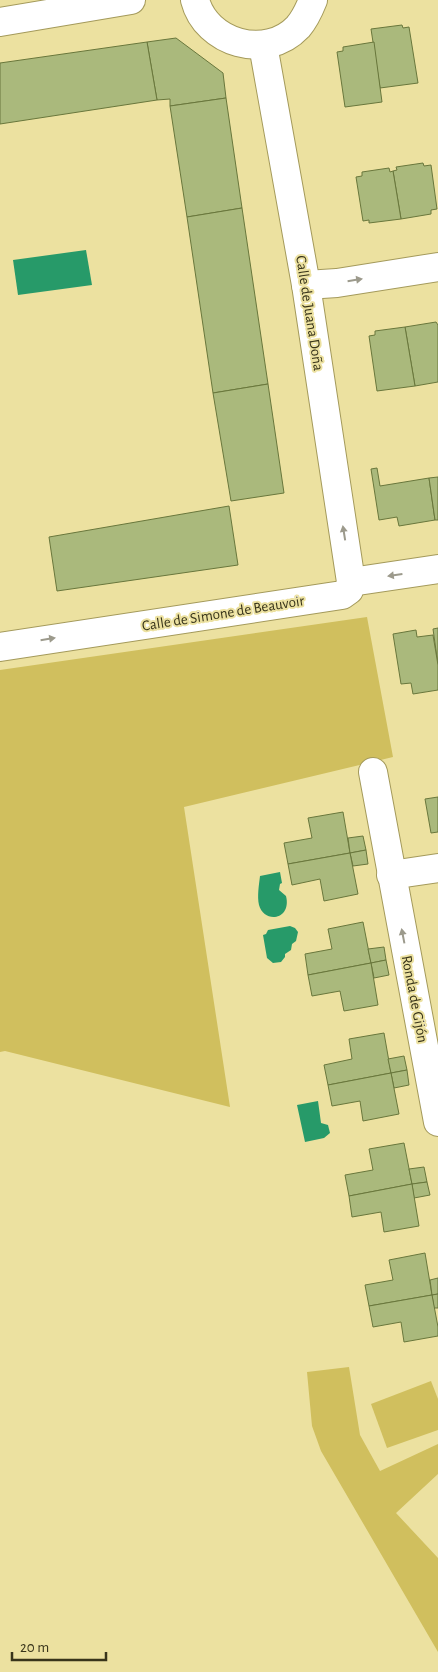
<svg xmlns="http://www.w3.org/2000/svg" width="438" height="1672" font-family="'Alegreya Sans',sans-serif">
	<style>
		.green { fill: #d0bf5e }
		.water { fill: #279a69 }
		.building { fill: #aab97c; stroke: #69773c }
		.lines { fill: none; stroke-linecap: round; stroke-linejoin: round }
		.minor-casing { stroke: #a49a5b; stroke-width: 30 }
		.minor { stroke: #fff; stroke-width: 28 }
		.oneway { fill: #9c9a8c }
		.labels { text-anchor: middle; stroke-width: 4; stroke-linejoin: round; paint-order: stroke }
		.street-label { font-size: 15px; fill: #38341a; stroke: #ece1a0 }
	</style>
	<rect width="100%" height="100%" fill="#ece1a0"/>
	<g class="green">
		<path d="M 367,617 L 393,757 L 184,807 L 230,1107 L 5,1051 L 0,1052 L 0,670 Z"/>
		<path d="M 349,1367 L 360,1435 L 380,1471 L 438,1444 L 438,1474 L 396,1513 L 438,1558 L 438,1652 L 321,1451 L 312,1426 L 307,1372 Z"/>
		<path d="M 431,1381 L 438,1399 L 438,1430 L 387,1448 L 371,1404 Z"/>
	</g>
	<g class="water">
		<path d="M 86,250 L 92,285 L 18,295 L 13,260 Z"/>
		<path d="M 280,872 L 282,883 L 280,884 L 279,890 L 286,896 C 292,920 264,924 259,905 C 257,896 259,885 260,876 Z"/>
		<path d="M 290,926 L 295,928 L 298,932 L 296,941 L 292,944 L 291,950 L 285,954 L 285,957 L 281,962 L 273,963 L 267,958 L 263,935 L 266,934 L 268,930 Z"/>
		<path d="M 318,1101 L 321,1123 L 328,1125 L 330,1133 L 324,1138 L 305,1142 L 297,1105 Z"/>
	</g>
	<g class="building">
		<path d="M 402,25 L 403,28 L 409,27 L 418,83 L 380,88 L 371,29 Z"/>
		<path d="M 176,38 L 223,73 L 226,98 L 170,106 L 170,99 L 157,100 L 147,42 Z"/>
		<path d="M 147,42 L 157,100 L 0,124 L 0,63 Z"/>
		<path d="M 374,42 L 382,102 L 345,107 L 337,52 L 343,51 L 343,47 Z"/>
		<path d="M 226,98 L 242,208 L 187,217 L 170,106 Z"/>
		<path d="M 423,163 L 424,166 L 431,165 L 437,209 L 431,210 L 431,214 L 401,219 L 393,171 L 397,170 L 396,167 Z"/>
		<path d="M 389,168 L 390,172 L 393,171 L 401,219 L 369,223 L 369,220 L 363,221 L 356,177 L 362,176 L 362,172 Z"/>
		<path d="M 242,208 L 268,384 L 213,393 L 187,217 Z"/>
		<path d="M 436,322 L 438,325 L 438,382 L 415,386 L 405,327 Z"/>
		<path d="M 405,327 L 415,386 L 377,391 L 369,336 L 375,335 L 375,331 Z"/>
		<path d="M 268,384 L 284,493 L 231,501 L 213,393 Z"/>
		<path d="M 377,468 L 380,486 L 429,478 L 435,520 L 399,526 L 397,517 L 379,520 L 371,469 Z"/>
		<path d="M 438,477 L 438,520 L 435,520 L 429,478 Z"/>
		<path d="M 229,506 L 238,565 L 57,591 L 49,537 Z"/>
		<path d="M 438,628 L 438,665 L 433,629 Z"/>
		<path d="M 416,630 L 417,637 L 433,635 L 438,665 L 438,690 L 413,694 L 411,683 L 401,684 L 393,634 Z"/>
		<path d="M 438,797 L 438,832 L 431,833 L 425,799 Z"/>
		<path d="M 343,812 L 350,853 L 288,864 L 284,843 L 312,838 L 308,818 Z"/>
		<path d="M 363,836 L 366,850 L 350,853 L 348,838 Z"/>
		<path d="M 366,850 L 368,864 L 353,866 L 350,853 Z"/>
		<path d="M 350,853 L 358,894 L 324,901 L 320,879 L 292,885 L 288,864 Z"/>
		<path d="M 363,922 L 371,963 L 308,975 L 305,954 L 332,949 L 328,929 Z"/>
		<path d="M 384,947 L 386,960 L 371,963 L 368,949 Z"/>
		<path d="M 386,960 L 389,975 L 374,978 L 371,963 Z"/>
		<path d="M 371,963 L 378,1005 L 344,1011 L 340,991 L 312,996 L 308,975 Z"/>
		<path d="M 384,1033 L 391,1073 L 328,1085 L 324,1065 L 352,1059 L 349,1039 Z"/>
		<path d="M 404,1056 L 407,1070 L 391,1073 L 388,1059 Z"/>
		<path d="M 407,1070 L 409,1085 L 394,1088 L 391,1073 Z"/>
		<path d="M 391,1073 L 399,1114 L 363,1121 L 360,1101 L 332,1106 L 328,1085 Z"/>
		<path d="M 404,1143 L 412,1184 L 349,1196 L 345,1175 L 373,1170 L 369,1149 Z"/>
		<path d="M 424,1167 L 427,1182 L 412,1184 L 409,1169 Z"/>
		<path d="M 427,1182 L 430,1195 L 414,1198 L 412,1184 Z"/>
		<path d="M 412,1184 L 419,1226 L 384,1232 L 381,1212 L 352,1217 L 349,1196 Z"/>
		<path d="M 425,1253 L 432,1295 L 369,1306 L 365,1285 L 393,1280 L 389,1260 Z"/>
		<path d="M 438,1278 L 438,1294 L 432,1295 L 430,1280 Z"/>
		<path d="M 438,1294 L 438,1308 L 434,1308 L 432,1295 Z"/>
		<path d="M 432,1295 L 438,1327 L 438,1336 L 404,1342 L 401,1322 L 373,1327 L 369,1306 Z"/>
	</g>
	<g class="lines">
		<defs>
			<g id="minor">
				<path d="M 195,0 C 206,43 266,61 298,27 C 305,19 309,10 313,0"/>
				<path d="M 0,22 L 131,0"/>
				<path d="M 306,285 L 337,283 L 438,267"/>
				<path d="M 351,582 L 438,569"/>
				<path d="M 0,647 L 342,595 L 349,590 L 351,582 L 306,285 L 263,45"/>
				<path d="M 373,772 L 438,1122"/>
				<path d="M 391,875 L 438,868"/>
			</g>
		</defs>
		<use href="#minor" class="minor-casing"/>
		<use href="#minor" class="minor"/>
	</g>
	<defs><path id="oneway-solid" d="M-6-.8H1V-3.2L6.5 0L1 3.2V.8H-6Z" transform="scale(1.25)"/></defs>
	<g class="oneway">
		<use href="#oneway-solid" transform="translate(355 280) rotate(-9)"/>
		<use href="#oneway-solid" transform="translate(344 533) rotate(-99)"/>
		<use href="#oneway-solid" transform="translate(395 575) rotate(172)"/>
		<use href="#oneway-solid" transform="translate(48 639) rotate(-9)"/>
		<use href="#oneway-solid" transform="translate(403 936) rotate(-101)"/>
	</g>
	<g class="labels">
		<g class="street-label">
			<text transform="translate(310 313) rotate(81)" y="5">Calle de Juana Doña</text>
			<text transform="translate(223 613) rotate(-9)" y="5">Calle de Simone de Beauvoir</text>
			<text transform="translate(415 999) rotate(79)" y="5">Ronda de Gijón</text>
		</g>
	</g>
	<path d="M12 1652v8h94v-8" fill="none" stroke="#38341a" stroke-width="2.5"/>
	<text x="20" y="1652" font-size="15" fill="#38341a" stroke="#ece1a0" stroke-width="4" paint-order="stroke">20 m</text>
</svg>
